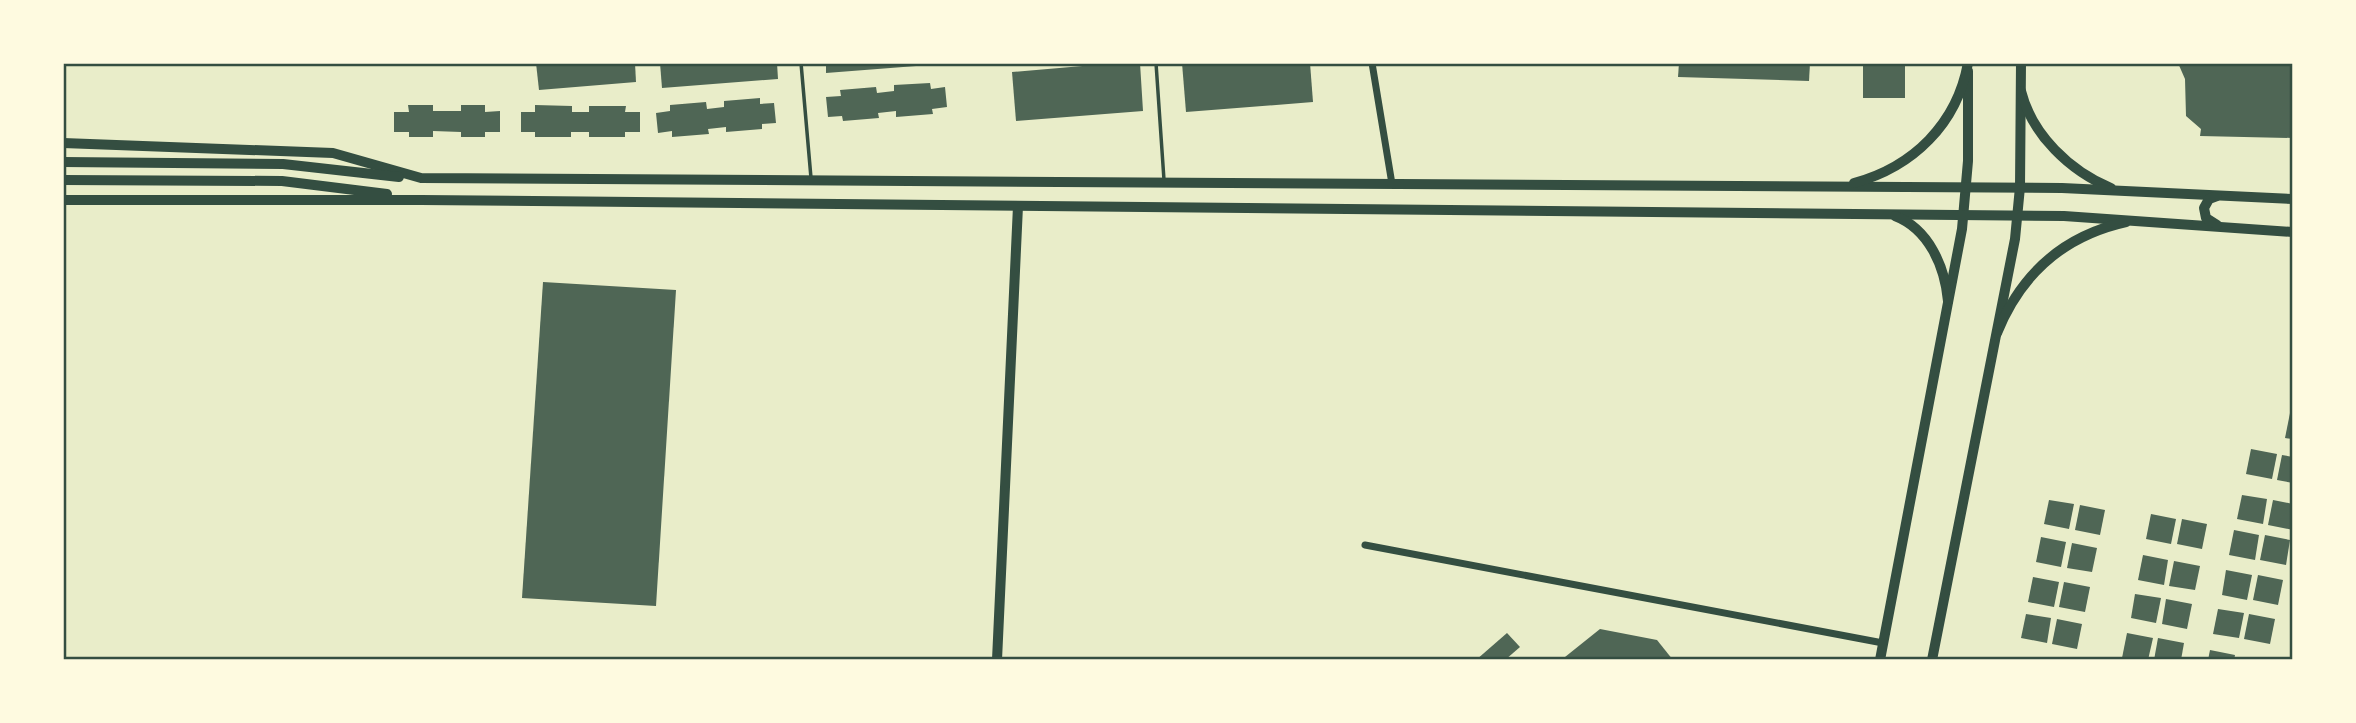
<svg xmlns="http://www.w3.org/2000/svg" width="2356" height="723" font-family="Raleway,sans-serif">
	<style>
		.building { fill: #4f6655 }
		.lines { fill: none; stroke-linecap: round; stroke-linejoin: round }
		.service { stroke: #344e41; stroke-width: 3.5 }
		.minor { stroke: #344e41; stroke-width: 7 }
		.tertiary { stroke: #344e41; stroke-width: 10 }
		.secondary { stroke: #344e41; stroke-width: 10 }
		.neatline { fill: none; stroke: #344e41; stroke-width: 2.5 }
	</style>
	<rect width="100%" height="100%" fill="#e9edc9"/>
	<g class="building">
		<path d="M 536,63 L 635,63 L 636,82 L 539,90 Z"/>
		<path d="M 660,63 L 777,63 L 778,79 L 662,88 Z"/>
		<path d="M 826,63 L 929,63 L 929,65 L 826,73 Z"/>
		<path d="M 1117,63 L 1140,63 L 1143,111 L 1016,121 L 1012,72 Z"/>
		<path d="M 1182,63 L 1310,63 L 1313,102 L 1186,112 Z"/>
		<path d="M 1679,63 L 1810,63 L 1809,81 L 1678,77 Z"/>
		<rect x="1863" y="63" width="42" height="35"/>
		<path d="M 2178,63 L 2293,63 L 2293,138 L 2200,136 L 2201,129 L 2186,116 L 2185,79 Z"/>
		<path d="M 930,83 L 931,89 L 945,87 L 947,107 L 932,109 L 933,114 L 896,117 L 896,111 L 878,113 L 879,118 L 843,121 L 842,116 L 828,117 L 826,97 L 841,96 L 840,90 L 876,87 L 877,93 L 894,91 L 894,85 Z"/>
		<path d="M 760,98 L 760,104 L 774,103 L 776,123 L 762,124 L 762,129 L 726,132 L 726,127 L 708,129 L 709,134 L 672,137 L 672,131 L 658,133 L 656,113 L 670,111 L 670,105 L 706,102 L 707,109 L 724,107 L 724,101 Z"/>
		<path d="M 408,105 L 433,105 L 433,111 L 461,111 L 461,105 L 485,105 L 485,112 L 500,111 L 500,132 L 485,132 L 485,137 L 461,137 L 461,132 L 433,131 L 433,137 L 409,137 L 409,132 L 394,132 L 394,112 L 409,112 Z"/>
		<path d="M 535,105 L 572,106 L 572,112 L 589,112 L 589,106 L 626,106 L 625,112 L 640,112 L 640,132 L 625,132 L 625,137 L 589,137 L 589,132 L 571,132 L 571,137 L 535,137 L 535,132 L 521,132 L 521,112 L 535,112 Z"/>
		<path d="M 543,282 L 676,290 L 656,606 L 522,598 Z"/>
		<path d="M 2290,413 L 2293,413 L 2293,439 L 2285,438 Z"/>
		<path d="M 2251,449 L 2277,454 L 2272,479 L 2246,474 Z"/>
		<path d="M 2282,455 L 2293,457 L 2293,483 L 2277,480 Z"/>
		<path d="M 2242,495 L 2267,499 L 2263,524 L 2237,519 Z"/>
		<path d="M 2049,500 L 2074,504 L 2069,529 L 2044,524 Z"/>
		<path d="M 2273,500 L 2293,504 L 2293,530 L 2268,525 Z"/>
		<path d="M 2080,505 L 2105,510 L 2100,535 L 2075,530 Z"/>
		<path d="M 2151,514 L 2176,519 L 2171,544 L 2146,539 Z"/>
		<path d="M 2182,519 L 2207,524 L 2202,549 L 2177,544 Z"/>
		<path d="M 2234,530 L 2259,535 L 2255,560 L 2229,555 Z"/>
		<path d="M 2265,535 L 2290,540 L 2286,565 L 2260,560 Z"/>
		<path d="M 2041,537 L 2066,542 L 2061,567 L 2036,562 Z"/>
		<path d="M 2072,543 L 2097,548 L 2092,572 L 2067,568 Z"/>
		<path d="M 2143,555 L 2168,560 L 2164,585 L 2138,580 Z"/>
		<path d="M 2174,561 L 2200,566 L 2195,590 L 2169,586 Z"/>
		<path d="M 2226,570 L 2252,575 L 2247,600 L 2222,595 Z"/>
		<path d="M 2258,575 L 2283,580 L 2278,605 L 2253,600 Z"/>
		<path d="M 2033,577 L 2059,582 L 2054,607 L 2028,602 Z"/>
		<path d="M 2064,582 L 2090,587 L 2085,612 L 2059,607 Z"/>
		<path d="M 2135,594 L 2161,598 L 2156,623 L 2131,618 Z"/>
		<path d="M 2166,599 L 2192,604 L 2187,629 L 2162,624 Z"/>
		<path d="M 2218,609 L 2244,613 L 2239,638 L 2213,634 Z"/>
		<path d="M 2026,614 L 2051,618 L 2047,643 L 2021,638 Z"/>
		<path d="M 2249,614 L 2275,619 L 2270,644 L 2244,639 Z"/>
		<path d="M 2057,619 L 2082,624 L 2077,649 L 2052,644 Z"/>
		<path d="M 1600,629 L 1657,640 L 1673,660 L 1568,660 L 1565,657 Z"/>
		<path d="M 1507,633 L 1520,647 L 1505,660 L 1476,660 Z"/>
		<path d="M 2127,633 L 2153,638 L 2148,660 L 2122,658 Z"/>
		<path d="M 2158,638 L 2184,643 L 2181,660 L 2154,660 Z"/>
		<path d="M 2210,650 L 2235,655 L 2234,660 L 2208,660 Z"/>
	</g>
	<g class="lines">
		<g class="service">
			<path d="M 801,63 L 811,178"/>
			<path d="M 1156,63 L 1164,180"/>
		</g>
		<g class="minor">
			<path d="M 1372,63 L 1392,184"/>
			<path d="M 1365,545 L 1883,643"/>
		</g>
		<g class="tertiary">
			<path d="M 997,660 L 1018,206"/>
			<path d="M 1880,660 L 1962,229 L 1968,161 L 1968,71"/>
			<path d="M 1932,660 L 2015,239 L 2020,187 L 2021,63"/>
		</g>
		<g class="secondary">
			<path d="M 2021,91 C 2032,135 2070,171 2111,188"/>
			<path d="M 63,143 L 333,153 L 421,178 L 2062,188 L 2293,199"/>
			<path d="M 63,162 L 283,164 L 399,177"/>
			<path d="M 63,180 L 282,181 L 387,194"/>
			<path d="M 1854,183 C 1913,167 1957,124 1968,63"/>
			<path d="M 63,200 L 421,200 L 2064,216 L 2293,232"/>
			<path d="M 1895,216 C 1929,229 1945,267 1948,301"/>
			<path d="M 2217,225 L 2206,218 L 2204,208 L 2209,199 L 2217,196"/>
			<path d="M 1997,333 C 2021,274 2063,236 2126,222"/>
		</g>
	</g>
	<rect width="2356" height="723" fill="none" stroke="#fefae0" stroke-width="130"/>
	<rect x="65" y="65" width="2226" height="593" class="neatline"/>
</svg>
